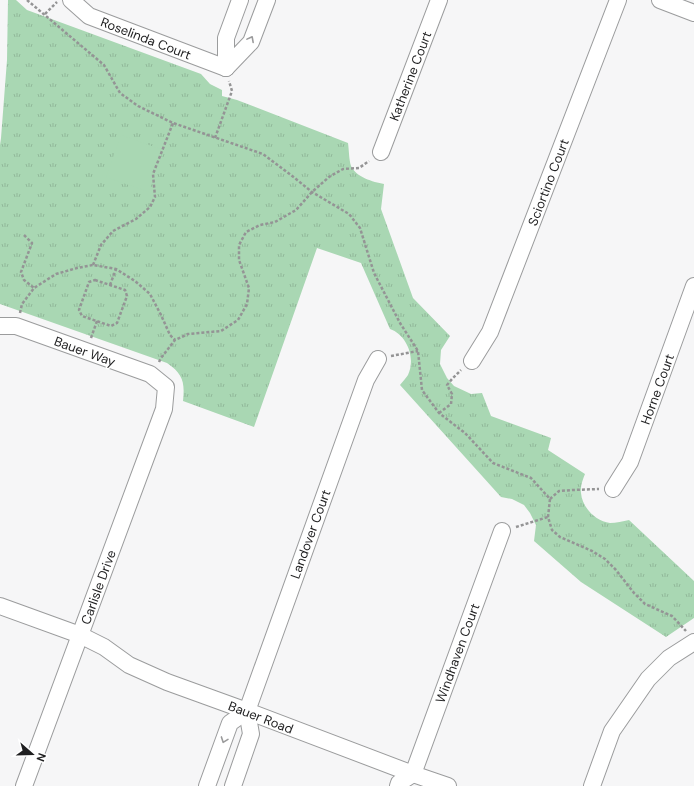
<svg xmlns="http://www.w3.org/2000/svg" width="694" height="786" font-family="'DM Sans',sans-serif">
	<style>
		.park { fill: url(#park-tufts) }
		.pitch { fill: #a9d7b3 }
		.lines { fill: none; stroke-linecap: round; stroke-linejoin: round }
		.street-casing { stroke: #9b9c9d; stroke-width: 18 }
		.path { stroke: #949495; stroke-width: 2.5; stroke-dasharray: 3 2; stroke-linecap: butt }
		.street { stroke: #fff; stroke-width: 16 }
		.oneway { stroke: #9a9a9b }
		.labels { text-anchor: middle; stroke-width: 3; stroke-linejoin: round; paint-order: stroke }
		.street-label { font-size: 13px; fill: #1f1f20; stroke: #fff }
	</style>
	<defs>
		<pattern id="park-tufts" width="24" height="20" patternUnits="userSpaceOnUse"><rect width="24" height="20" fill="#a9d7b3"/><path d="M3 7l-1-3M5 7V3M7 7l1-3M15 17l-1-3M17 17v-4M19 17l1-3" fill="none" stroke="#91b89a"/></pattern>
	</defs>
	<rect width="100%" height="100%" fill="#f6f6f7"/>
	<path class="park" d="M 8,0 L 16,0 L 27,10 L 201,74 L 210,84 L 222,90 L 222,96 L 237,100 L 348,143 C 349,150 349,160 351,166 C 356,177 373,182 384,184 L 381,209 L 413,298 L 450,336 L 441,350 L 440,364 L 447,378 L 454,386 L 471,394 L 482,393 L 491,416 L 551,438 L 548,450 L 585,474 C 583,479 580,486 581,493 C 582,507 595,521 610,523 C 616,523 623,521 629,520 L 694,581 L 694,618 L 666,637 L 581,582 L 534,541 L 536,525 L 530,513 L 524,505 L 512,499 L 501,497 L 400,385 C 403,381 406,378 408,375 C 416,358 407,335 390,329 L 361,263 L 317,248 L 254,427 L 183,401 C 185,382 183,374 167,363 L 0,304 L 0,145 L 1,138 L 7,60 Z"/>
	<path class="pitch" d="M 121,135 L 163,150 L 149,192 L 106,177 Z"/>
	<g class="lines">
		<defs>
			<g id="street">
				<path d="M 71,0 L 89,16 L 226,68"/>
				<path d="M 660,0 L 694,13"/>
				<path d="M 226,68 L 251,42 L 267,0"/>
				<path d="M 226,68 L 226,38 L 240,0"/>
				<path d="M 381,152 L 439,0"/>
				<path d="M 0,326 L 16,326 L 150,374 L 166,387 L 164,409 L 24,786"/>
				<path d="M 472,361 L 490,332 L 618,0"/>
				<path d="M 613,489 L 630,462 L 694,286"/>
				<path d="M 0,606 L 80,635 L 104,647 L 129,665 L 167,682 L 247,711 L 413,774 L 448,786"/>
				<path d="M 247,711 L 366,380 L 378,359"/>
				<path d="M 413,774 L 502,531"/>
				<path d="M 207,786 L 230,723 L 247,711"/>
				<path d="M 233,786 L 251,734 L 247,711"/>
				<path d="M 398,786 L 399,783 L 413,774"/>
				<path d="M 592,786 L 612,731 L 648,679 L 669,658 L 694,642"/>
			</g>
		</defs>
		<use href="#street" class="street-casing"/>
		<g class="path">
			<path d="M 27,0 L 104,65 L 120,93 L 138,106 L 173,123 L 263,154 L 291,175 L 312,192 L 349,214 L 360,228 L 374,273 L 400,323 L 418,351 L 422,390 L 439,413 L 465,433 L 493,463 L 531,478 L 550,499 L 548,517 L 552,530 L 560,537 L 592,551 L 605,559 L 616,570 L 634,593 L 645,604 L 672,616 L 686,631"/>
			<path d="M 45,14 L 57,2"/>
			<path d="M 215,138 L 232,91 L 229,81"/>
			<path d="M 24,235 L 32,243 L 21,272 L 24,280 L 34,288"/>
			<path d="M 93,265 L 101,245 L 113,231 L 136,219 L 150,207 L 155,197 L 153,174 L 173,123"/>
			<path d="M 95,280 L 125,290 L 127,296 L 117,323 L 111,326 L 82,316 L 79,310 L 89,282 Z"/>
			<path d="M 110,285 L 116,269"/>
			<path d="M 20,313 L 22,304 L 34,288 L 56,274 L 77,268 L 93,265 L 116,269 L 135,281 L 150,294 L 161,315 L 170,335 L 175,340"/>
			<path d="M 91,338 L 97,321"/>
			<path d="M 391,356 L 418,351"/>
			<path d="M 159,362 L 161,358 L 175,340 L 188,334 L 221,331 L 238,320 L 247,304 L 249,288 L 239,260 L 239,245 L 246,232 L 260,225 L 275,222 L 296,210 L 312,192 L 329,177 L 343,169 L 359,168 L 369,161"/>
			<path d="M 439,413 L 451,404 L 452,394 L 447,385 L 452,379 L 461,370"/>
			<path d="M 550,499 L 559,491 L 573,490 L 599,489"/>
			<path d="M 516,527 L 548,517"/>
		</g>
		<use href="#street" class="street"/>
	</g>
	<defs><path id="oneway-chevron" d="M-2-3.5L2.5 0L-2 3.5" fill="none" stroke-width="1.6" stroke-linecap="round" stroke-linejoin="round"/></defs>
	<g class="oneway">
		<use href="#oneway-chevron" transform="translate(251 39) rotate(-62)"/>
		<use href="#oneway-chevron" transform="translate(224 740) rotate(110)"/>
	</g>
	<g class="labels">
		<g class="street-label">
			<text transform="translate(146 38) rotate(21)" y="5">Roselinda Court</text>
			<text transform="translate(410 76) rotate(-69)" y="5">Katherine Court</text>
			<text transform="translate(548 182) rotate(-69)" y="5">Sciortino Court</text>
			<text transform="translate(85 351) rotate(20)" y="5">Bauer Way</text>
			<text transform="translate(657 389) rotate(-70)" y="5">Horne Court</text>
			<text transform="translate(310 534) rotate(-70)" y="5">Landover Court</text>
			<text transform="translate(98 587) rotate(-70)" y="5">Carlisle Drive</text>
			<text transform="translate(457 653) rotate(-70)" y="5">Windhaven Court</text>
			<text transform="translate(261 717) rotate(21)" y="5">Bauer Road</text>
		</g>
	</g>
	<g transform="translate(32 754) rotate(110)" stroke="#ffffff" stroke-width="3" paint-order="stroke">
	<path d="M0-3L7 15L0 10L-7 15Z" fill="#1f1f20"/>
	<text y="-6" font-size="11" font-weight="bold" text-anchor="middle" fill="#1f1f20">N</text>
	</g>
</svg>
